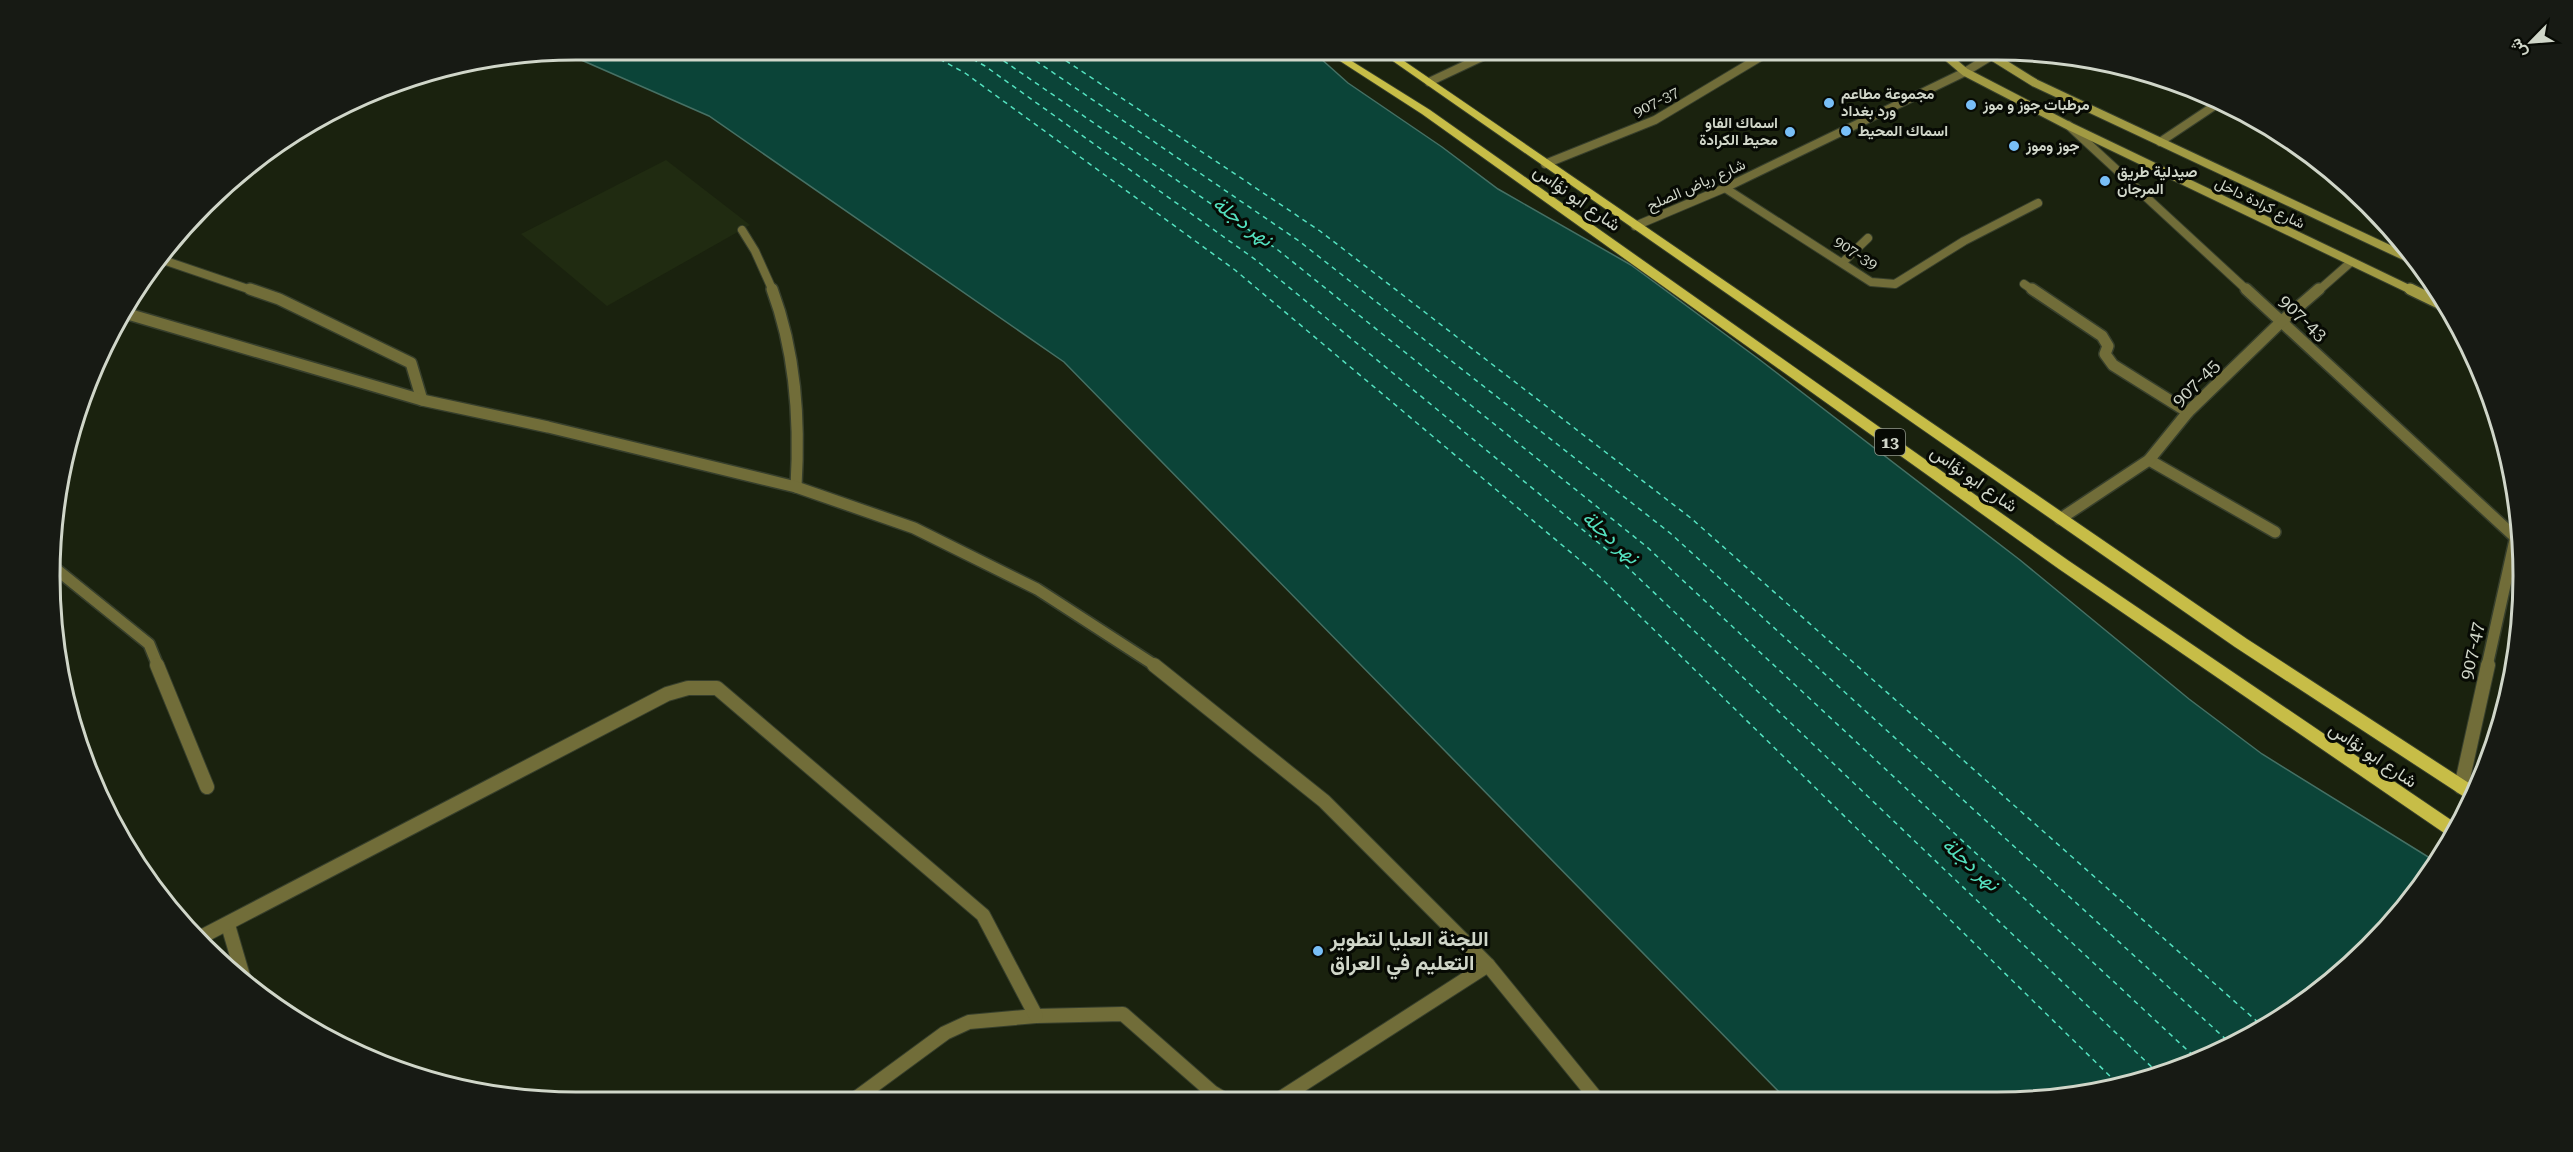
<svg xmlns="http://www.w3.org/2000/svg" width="2573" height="1152" font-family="'Roboto Serif',Vazirmatn,serif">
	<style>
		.built { fill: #202b11 }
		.water { fill: #0b4438; stroke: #467064; stroke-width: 1.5 }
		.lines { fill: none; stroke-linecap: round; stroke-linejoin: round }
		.ferry { stroke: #54e1bf; stroke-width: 1.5; stroke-dasharray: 5 4.5; stroke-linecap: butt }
		.service-far2-casing { stroke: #373f2c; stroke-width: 10 }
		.service-far1-casing { stroke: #373f2c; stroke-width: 14 }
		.service-casing { stroke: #373f2c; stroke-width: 16 }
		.minor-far2-casing { stroke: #373f2c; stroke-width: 10 }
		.minor-far1-casing { stroke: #373f2c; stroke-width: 14 }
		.minor-casing { stroke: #373f2c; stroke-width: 16 }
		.tertiary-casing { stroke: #373f2c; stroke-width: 10 }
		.secondary-far1-casing { stroke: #373f2c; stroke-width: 10 }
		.secondary-casing { stroke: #373f2c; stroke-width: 14 }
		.primary-casing { stroke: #373f2c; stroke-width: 2 }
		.service-far2 { stroke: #716d39; stroke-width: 8 }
		.service-far1 { stroke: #716d39; stroke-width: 11 }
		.service { stroke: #716d39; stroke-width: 14 }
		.minor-far2 { stroke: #716d39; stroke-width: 8 }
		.minor-far1 { stroke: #716d39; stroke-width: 11 }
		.minor { stroke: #716d39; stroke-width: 14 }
		.tertiary { stroke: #716d39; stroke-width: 8 }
		.secondary-far1 { stroke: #a19a43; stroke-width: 8 }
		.secondary { stroke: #a19a43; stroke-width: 11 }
		.primary { fill: #c7bd47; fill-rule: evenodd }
		.poi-dot { fill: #78bff7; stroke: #070a04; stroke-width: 2 }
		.labels { text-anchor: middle; stroke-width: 6; stroke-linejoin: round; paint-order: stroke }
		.far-poi-label { font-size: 15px; font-weight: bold; fill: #d0d6c9; stroke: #070a04; text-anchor: start }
		.far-street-label { font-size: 15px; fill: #d0d6c9; stroke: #070a04 }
		.shield { fill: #070a04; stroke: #94998e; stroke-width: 1.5 }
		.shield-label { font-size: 16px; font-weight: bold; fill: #d0d6c9 }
		.street-label { font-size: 18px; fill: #d0d6c9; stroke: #070a04 }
		.water-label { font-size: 20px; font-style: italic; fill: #54e1bf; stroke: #070a04 }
		.near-poi-label { font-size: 21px; font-weight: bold; fill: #d0d6c9; stroke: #070a04; text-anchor: start }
		.rim { fill: none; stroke: #d0d6c9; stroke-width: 3 }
	</style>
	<rect width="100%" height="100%" fill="#1a220e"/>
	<path class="built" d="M 666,160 L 750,225 L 607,306 L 521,234 Z"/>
	<path class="water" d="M 576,50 L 1311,50 L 1348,83 L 1442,147 L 1498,189 L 1631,265 L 1760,360 L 2020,560 L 2189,699 L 2262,754 L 2438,863 L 2344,972 L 2199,1062 L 2066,1098 L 1786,1099 L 1064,362 L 709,116 L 563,52 Z"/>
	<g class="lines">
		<g class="ferry">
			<path d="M 923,50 L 965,73 L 1235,270 L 1600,577 L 2118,1084"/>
			<path d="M 956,50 L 985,66 L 1256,260 L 1623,563 L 2158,1073"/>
			<path d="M 988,50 L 1278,250 L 1647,547 L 2200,1062"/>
			<path d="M 1020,50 L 1299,241 L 1670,533 L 2230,1043"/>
			<path d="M 1050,50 L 1320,231 L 1692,519 L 2260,1024"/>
		</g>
		<defs>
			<g id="service-far2">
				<path d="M 742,230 L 755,251 L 773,291"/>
				<path d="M 1843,262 L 1868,238"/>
				<path d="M 2024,284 L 2034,291"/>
			</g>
			<g id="service-far1">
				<path d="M 772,289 C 796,353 800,420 796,487"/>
				<path d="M 2032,289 L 2102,336 L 2108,346 L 2105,354 L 2113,365 L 2188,412"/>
				<path d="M 2149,460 L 2275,532"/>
			</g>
			<g id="service">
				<path d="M 1278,1100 L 1488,965"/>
				<path d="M 851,1102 L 945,1033 L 969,1022 L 1036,1016 L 1123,1014 L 1212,1092 L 1227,1101"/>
			</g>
			<g id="minor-far2">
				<path d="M 1429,82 L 1497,50"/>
				<path d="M 2068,125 L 2248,291"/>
				<path d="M 2160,142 L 2220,102"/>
				<path d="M 1545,164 L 1655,120 L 1772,50"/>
				<path d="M 1725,188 L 1871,282 L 1895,284 L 1964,241 L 2038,203"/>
				<path d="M 163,260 L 254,291"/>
				<path d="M 2318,291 L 2351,262"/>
			</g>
			<g id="minor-far1">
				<path d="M 250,289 L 279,299 L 411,363 L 422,400"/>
				<path d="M 2246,289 L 2515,537"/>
				<path d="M 121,312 L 422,400 L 548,427 L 796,487 L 914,528 L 1037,589 L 1156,666"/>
				<path d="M 2060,519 L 2149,460 L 2188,412 L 2282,321 L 2319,289"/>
				<path d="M 51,565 L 149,644 L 158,666"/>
				<path d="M 2487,666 L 2519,522"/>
			</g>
			<g id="minor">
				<path d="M 157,665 L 207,787"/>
				<path d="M 1154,665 L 1324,801 L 1488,965 L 1597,1099"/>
				<path d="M 2461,787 L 2488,665"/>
				<path d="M 228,925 L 245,983"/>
				<path d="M 201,937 L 667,694 L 688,688 L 717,688 L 983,915 L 1036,1016"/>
			</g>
			<path id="tertiary" d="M 1635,226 L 1725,188 L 1965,72 L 2001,50"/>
			<g id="secondary-far1">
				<path d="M 1939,50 L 1965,72 L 2067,125 L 2413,291"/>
				<path d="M 1982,50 L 2035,83 L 2419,263"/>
			</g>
			<path id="secondary" d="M 2410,289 L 2447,307"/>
			<g id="primary">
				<path d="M 1323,50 L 1334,50 L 1430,110 L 2069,561 L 2457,824 L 2450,837 L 2059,569 L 1422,114 Z"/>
				<path d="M 1377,50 L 1388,50 L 2247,639 L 2475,787 L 2469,800 L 2235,647 Z"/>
			</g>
		</defs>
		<use href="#service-far2" class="service-far2-casing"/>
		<use href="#service-far1" class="service-far1-casing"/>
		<use href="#service" class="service-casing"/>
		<use href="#minor-far2" class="minor-far2-casing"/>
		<use href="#minor-far1" class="minor-far1-casing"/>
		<use href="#minor" class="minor-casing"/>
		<use href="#tertiary" class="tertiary-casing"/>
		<use href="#secondary-far1" class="secondary-far1-casing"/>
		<use href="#secondary" class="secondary-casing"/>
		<use href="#primary" class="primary-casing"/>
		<use href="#service-far2" class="service-far2"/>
		<use href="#service-far1" class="service-far1"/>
		<use href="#service" class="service"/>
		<use href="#minor-far2" class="minor-far2"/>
		<use href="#minor-far1" class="minor-far1"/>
		<use href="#minor" class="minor"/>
		<use href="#tertiary" class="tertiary"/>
		<use href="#secondary-far1" class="secondary-far1"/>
		<use href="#secondary" class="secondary"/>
		<use href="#primary" class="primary"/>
	</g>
	<g class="poi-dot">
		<circle cx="1829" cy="103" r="6"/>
		<circle cx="1971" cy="105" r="6"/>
		<circle cx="1846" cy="131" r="6"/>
		<circle cx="1790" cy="132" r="6"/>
		<circle cx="2014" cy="146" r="6"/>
		<circle cx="2105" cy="181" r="6"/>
		<circle cx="1318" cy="951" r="6"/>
	</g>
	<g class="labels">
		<g class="far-poi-label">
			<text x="1841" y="99">مجموعة مطاعم<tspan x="1841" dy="17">ورد بغداد</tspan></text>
			<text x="1983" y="110">مرطبات جوز و موز</text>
			<text x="1778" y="128" text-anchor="end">اسماك الفاو<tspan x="1778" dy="17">محيط الكرادة</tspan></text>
			<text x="1858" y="136">اسماك المحيط</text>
			<text x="2026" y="151">جوز وموز</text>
			<text x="2117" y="177">صيدلية طريق<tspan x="2117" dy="17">المرجان</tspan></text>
		</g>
		<g class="far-street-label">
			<text transform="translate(1656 102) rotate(-27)" y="5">907-37</text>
			<text transform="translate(1696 185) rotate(-24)" y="5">شارع رياض الصلح</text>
			<text transform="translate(2260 203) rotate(26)" y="5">شارع كرادة داخل</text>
			<text transform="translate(1856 253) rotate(33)" y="5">907-39</text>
		</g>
		<rect class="shield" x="1875" y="429" width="30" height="26" rx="4.5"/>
		<g class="shield-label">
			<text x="1890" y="448">13</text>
		</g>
		<g class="street-label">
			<text transform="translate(1577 198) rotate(35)" y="6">شارع ابو نؤاس</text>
			<text transform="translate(2303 318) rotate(43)" y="6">907-43</text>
			<text transform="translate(2196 383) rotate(-45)" y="6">907-45</text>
			<text transform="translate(1974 479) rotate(35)" y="6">شارع ابو نؤاس</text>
			<text transform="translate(2472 651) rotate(-78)" y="6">907-47</text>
			<text transform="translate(2373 755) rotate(34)" y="6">شارع ابو نؤاس</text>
		</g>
		<g class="water-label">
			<text transform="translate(1243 221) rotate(37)" y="7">نهر دجلة</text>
			<text transform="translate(1611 537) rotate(42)" y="7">نهر دجلة</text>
			<text transform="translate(1971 864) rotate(42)" y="7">نهر دجلة</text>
		</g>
		<g class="near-poi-label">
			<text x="1330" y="946">اللجنة العليا لتطوير<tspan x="1330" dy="24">التعليم في العراق</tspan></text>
		</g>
	</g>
	<path d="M0 0H2573V1152H0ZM576 60H1997A516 516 0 0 1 2513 576V576A516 516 0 0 1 1997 1092H576A516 516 0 0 1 60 576V576A516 516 0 0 1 576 60Z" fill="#171a14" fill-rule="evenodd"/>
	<path class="rim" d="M576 60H1997A516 516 0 0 1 2513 576V576A516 516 0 0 1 1997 1092H576A516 516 0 0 1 60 576V576A516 516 0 0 1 576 60Z"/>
	<g transform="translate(2531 42) rotate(245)" stroke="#070a04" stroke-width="4.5" paint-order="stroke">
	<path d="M0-4.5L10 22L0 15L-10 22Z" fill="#d0d6c9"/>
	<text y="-9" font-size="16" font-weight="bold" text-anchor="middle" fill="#d0d6c9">ش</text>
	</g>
</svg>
